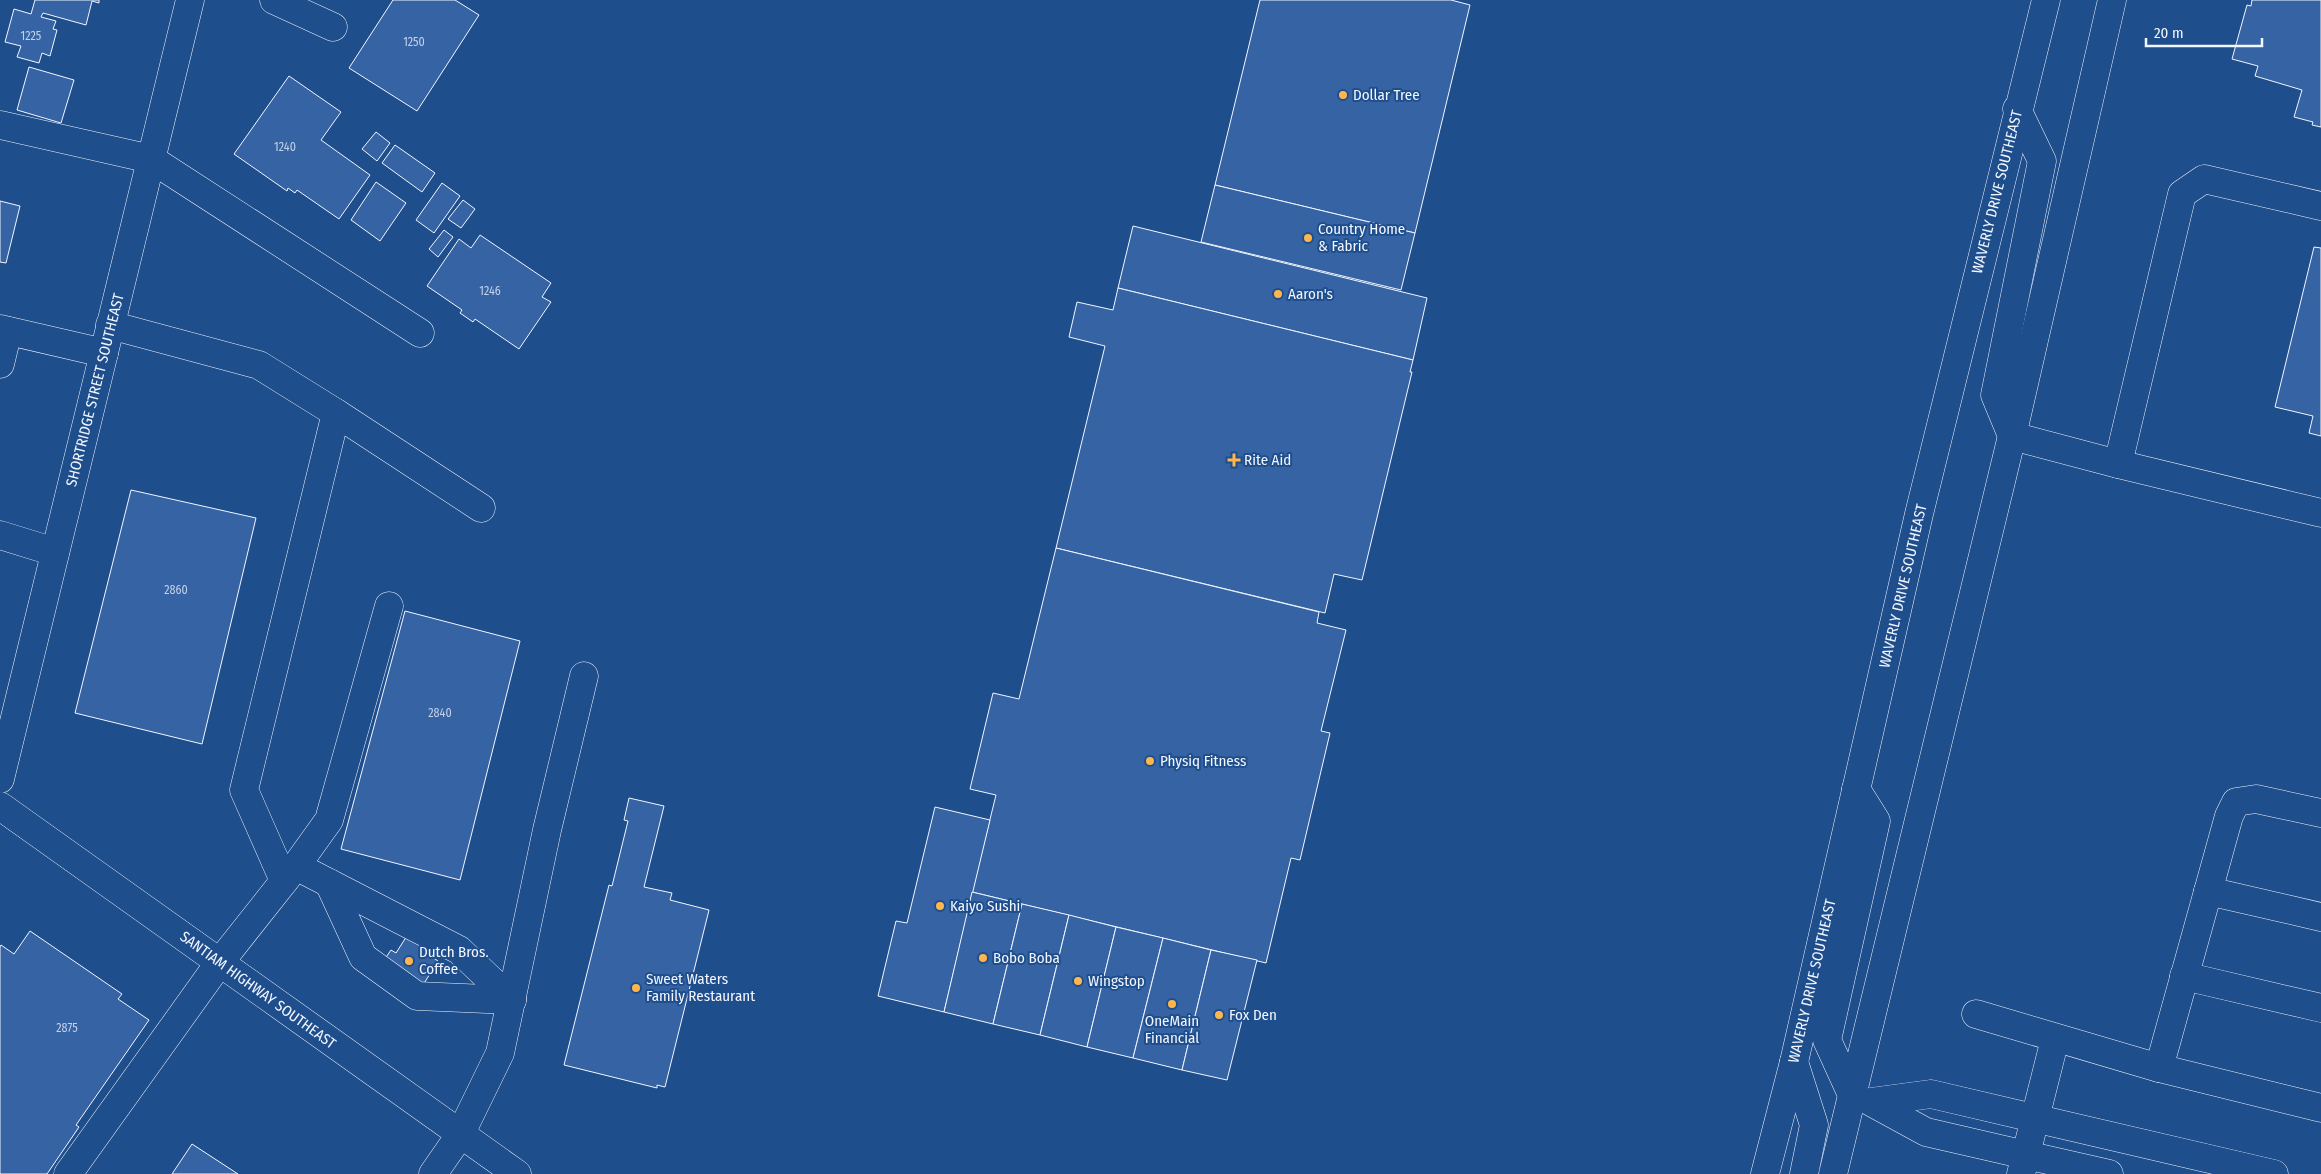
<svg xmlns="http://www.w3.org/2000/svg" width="2321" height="1174" font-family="'Fira Sans Condensed',sans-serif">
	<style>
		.building { fill: #3563a3; stroke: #f2f6ff }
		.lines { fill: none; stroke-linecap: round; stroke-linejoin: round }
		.minor-casing { stroke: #f2f6ff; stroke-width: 29 }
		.major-casing { stroke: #f2f6ff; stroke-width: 29 }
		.minor { stroke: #1f4e8c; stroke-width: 28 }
		.major { stroke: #1f4e8c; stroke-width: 28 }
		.poi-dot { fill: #ffb74d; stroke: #1f4e8c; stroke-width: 2 }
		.labels { text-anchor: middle; stroke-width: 4; stroke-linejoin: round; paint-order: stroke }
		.number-label { font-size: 12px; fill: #c3d1e8 }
		.poi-label { font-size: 15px; fill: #f2f6ff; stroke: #1f4e8c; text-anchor: start }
		.street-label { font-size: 15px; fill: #f2f6ff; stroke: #1f4e8c }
	</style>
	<rect width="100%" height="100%" fill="#1f4e8c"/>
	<g class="building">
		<path d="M 35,0 L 99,0 L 99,3 L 92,1 L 86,25 L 43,13 L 41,17 L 56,21 L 53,29 L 57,30 L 50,56 L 42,53 L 39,63 L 17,57 L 21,46 L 5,42 L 14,9 L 31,14 Z"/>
		<path d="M 393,0 L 455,0 L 479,15 L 417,111 L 349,68 Z"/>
		<path d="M 1260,0 L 1451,0 L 1470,5 L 1415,233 L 1215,185 Z"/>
		<path d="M 2252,0 L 2321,0 L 2321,127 L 2312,125 L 2313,122 L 2294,117 L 2302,90 L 2255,76 L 2258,66 L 2232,59 L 2247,5 L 2251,6 Z"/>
		<path d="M 29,67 L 74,80 L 61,123 L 17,110 Z"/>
		<path d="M 289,76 L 341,112 L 321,140 L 370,175 L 339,219 L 297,190 L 295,193 L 288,188 L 287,191 L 234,154 Z"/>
		<path d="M 376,132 L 390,143 L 377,161 L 362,149 Z"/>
		<path d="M 395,145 L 435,173 L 422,192 L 382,163 Z"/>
		<path d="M 376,182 L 406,203 L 380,241 L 351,220 Z"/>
		<path d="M 442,183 L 460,196 L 434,233 L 416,220 Z"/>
		<path d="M 1215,185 L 1415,233 L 1401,290 L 1201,242 Z"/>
		<path d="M 463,200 L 475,209 L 461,228 L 448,219 Z"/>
		<path d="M 0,201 L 20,206 L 6,263 L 0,262 Z"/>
		<path d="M 1133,226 L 1427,298 L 1413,360 L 1118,288 Z"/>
		<path d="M 444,230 L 453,237 L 438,257 L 429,249 Z"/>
		<path d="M 480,235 L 551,283 L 542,297 L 551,302 L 519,349 L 475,319 L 473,322 L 460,313 L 462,310 L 427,286 L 459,239 L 471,248 Z"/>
		<path d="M 2314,247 L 2321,248 L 2321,436 L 2309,433 L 2313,416 L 2275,407 Z"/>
		<path d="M 1118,288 L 1413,360 L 1410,372 L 1412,372 L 1362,580 L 1334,574 L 1325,613 L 1056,548 L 1105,346 L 1069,337 L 1077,302 L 1113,310 Z"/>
		<path d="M 131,490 L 256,518 L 202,744 L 75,713 Z"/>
		<path d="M 1056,548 L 1319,612 L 1317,623 L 1346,630 L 1321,731 L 1330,733 L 1300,860 L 1291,858 L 1266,963 L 972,892 L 996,795 L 970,789 L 993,693 L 1019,699 Z"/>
		<path d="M 405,611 L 520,641 L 460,880 L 341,849 Z"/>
		<path d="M 629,798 L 664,806 L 644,887 L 672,893 L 670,900 L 709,910 L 665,1087 L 657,1085 L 657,1088 L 564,1065 L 609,885 L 612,886 L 628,821 L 624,820 Z"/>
		<path d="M 935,807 L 990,820 L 944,1012 L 878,996 L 896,921 L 907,923 Z"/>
		<path d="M 972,892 L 1022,904 L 993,1024 L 944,1012 Z"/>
		<path d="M 1022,904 L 1069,915 L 1040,1035 L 993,1024 Z"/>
		<path d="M 1069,915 L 1116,927 L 1087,1047 L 1040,1035 Z"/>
		<path d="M 1116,927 L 1163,938 L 1133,1058 L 1087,1047 Z"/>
		<path d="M 30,931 L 122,994 L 118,999 L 149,1020 L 76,1125 L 79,1127 L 47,1174 L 0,1174 L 0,947 L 1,945 L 14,954 Z"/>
		<path d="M 410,931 L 434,947 L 429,955 L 438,961 L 423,985 L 380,966 L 391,950 L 396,953 Z"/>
		<path d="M 1163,938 L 1211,950 L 1182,1070 L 1133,1058 Z"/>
		<path d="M 1211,950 L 1257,960 L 1227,1080 L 1182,1070 Z"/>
		<path d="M 192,1144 L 238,1174 L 172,1174 Z"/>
	</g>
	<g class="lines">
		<defs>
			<g id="minor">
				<path d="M 274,0 L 333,27"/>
				<path d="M 0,125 L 151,159 L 420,333"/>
				<path d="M 110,325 L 259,365 L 336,413"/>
				<path d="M 0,329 L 104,353"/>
				<path d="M 0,364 L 8,331"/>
				<path d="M 2012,436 L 2118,464 L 2321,513"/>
				<path d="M 2118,464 L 2182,194 L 2204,179 L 2321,206"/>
				<path d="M 0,535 L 55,552"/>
				<path d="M 0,779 L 190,0"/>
				<path d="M 296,866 L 459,950 L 512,1000"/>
				<path d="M 284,881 L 244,790 L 336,413 L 481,508"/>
				<path d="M 329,883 L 363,957 L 417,996 L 512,1000"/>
				<path d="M 2208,891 L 2321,917"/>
				<path d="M 2184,976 L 2321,1008"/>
				<path d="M 1976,1014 L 2159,1068 L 2229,816 L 2236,802 L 2256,799 L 2321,813"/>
				<path d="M 2159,1068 L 2321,1108"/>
				<path d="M 68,1174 L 220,962 L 296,866 L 329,820 L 389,606"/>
				<path d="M 433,1174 L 460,1135 L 500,1053 L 547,830 L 584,676"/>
				<path d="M 2021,1174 L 2055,1039"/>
				<path d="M 2109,1174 L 1926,1132 L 1871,1102 L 1931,1094 L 2274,1174"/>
			</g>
			<g id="major">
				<path d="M 2012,436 L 1995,395 L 2042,161 L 2017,109"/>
				<path d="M 0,806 L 517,1174"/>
				<path d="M 1794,1062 L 1814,1125 L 1804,1174"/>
				<path d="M 1852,1095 L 1827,1040 L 1876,821 L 1856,789"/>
				<path d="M 1765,1174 L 1794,1062 L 1919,514 L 2046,0"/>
				<path d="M 1833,1174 L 2012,436 L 2112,0"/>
			</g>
		</defs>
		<use href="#minor" class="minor-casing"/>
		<use href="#major" class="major-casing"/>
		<use href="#minor" class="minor"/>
		<use href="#major" class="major"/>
	</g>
	<g class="poi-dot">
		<circle cx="1343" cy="95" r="5"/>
		<circle cx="1308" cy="238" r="5"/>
		<circle cx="1278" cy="294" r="5"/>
		<path d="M1231.5 452.5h5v5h5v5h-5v5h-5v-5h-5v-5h5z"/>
		<circle cx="1150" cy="761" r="5"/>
		<circle cx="940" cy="906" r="5"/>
		<circle cx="983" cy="958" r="5"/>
		<circle cx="409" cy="961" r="5"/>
		<circle cx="1078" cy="981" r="5"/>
		<circle cx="636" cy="988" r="5"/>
		<circle cx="1172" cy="1004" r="5"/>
		<circle cx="1219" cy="1015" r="5"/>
	</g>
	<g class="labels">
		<g class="number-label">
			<text x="31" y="40">1225</text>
			<text x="414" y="46">1250</text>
			<text x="285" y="151">1240</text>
			<text x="490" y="295">1246</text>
			<text x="176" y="594">2860</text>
			<text x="440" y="717">2840</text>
			<text x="67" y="1032">2875</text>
		</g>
		<g class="poi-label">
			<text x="1353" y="100">Dollar Tree</text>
			<text x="1318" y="234">Country Home<tspan x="1318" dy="17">&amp; Fabric</tspan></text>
			<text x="1288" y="299">Aaron's</text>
			<text x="1244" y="465">Rite Aid</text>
			<text x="1160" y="766">Physiq Fitness</text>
			<text x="950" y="911">Kaiyo Sushi</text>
			<text x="419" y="957">Dutch Bros.<tspan x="419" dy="17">Coffee</tspan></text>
			<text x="993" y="963">Bobo Boba</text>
			<text x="646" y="984">Sweet Waters<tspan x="646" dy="17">Family Restaurant</tspan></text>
			<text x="1088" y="986">Wingstop</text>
			<text x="1229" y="1020">Fox Den</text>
			<text x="1172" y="1026" text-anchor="middle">OneMain<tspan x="1172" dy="17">Financial</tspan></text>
		</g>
		<g class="street-label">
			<text transform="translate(1997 192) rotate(-76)" y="5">WAVERLY DRIVE SOUTHEAST</text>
			<text transform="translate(95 390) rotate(-76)" y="5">SHORTRIDGE STREET SOUTHEAST</text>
			<text transform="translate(1903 586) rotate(-77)" y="5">WAVERLY DRIVE SOUTHEAST</text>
			<text transform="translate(1812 981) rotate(-77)" y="5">WAVERLY DRIVE SOUTHEAST</text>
			<text transform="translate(258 990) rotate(36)" y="5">SANTIAM HIGHWAY SOUTHEAST</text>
		</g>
	</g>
	<path d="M2146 38v8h116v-8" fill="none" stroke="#f2f6ff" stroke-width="2.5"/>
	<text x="2154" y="38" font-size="15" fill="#f2f6ff" stroke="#1f4e8c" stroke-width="4" paint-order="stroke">20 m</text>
</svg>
